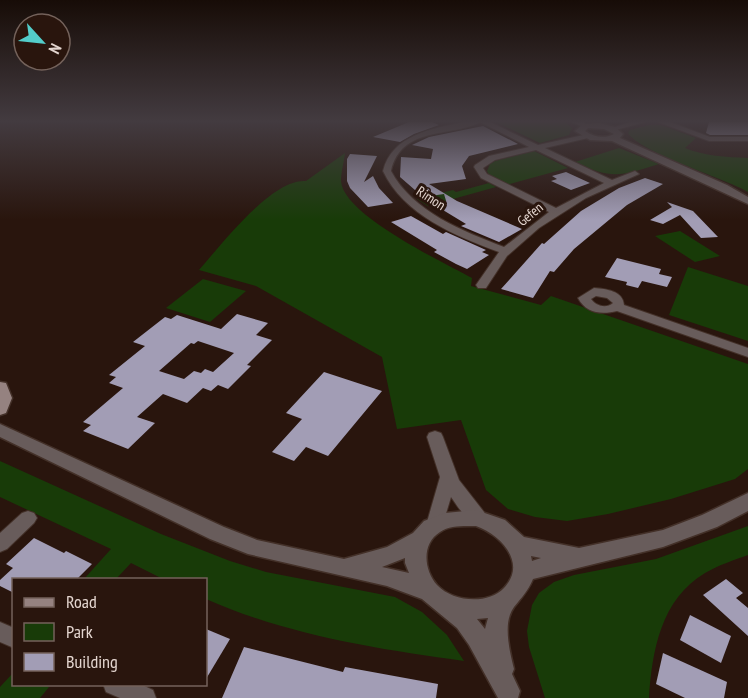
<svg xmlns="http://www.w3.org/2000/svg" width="748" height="698" font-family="'PT Sans Narrow',sans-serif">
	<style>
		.green { fill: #183b08 }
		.building { fill: #a29db5; fill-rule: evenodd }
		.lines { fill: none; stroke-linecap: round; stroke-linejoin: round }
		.minor-casing { stroke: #433028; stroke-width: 2 }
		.tertiary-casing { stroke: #433028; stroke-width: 3 }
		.secondary-casing { stroke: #433028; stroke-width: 3 }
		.minor { fill: #685c5b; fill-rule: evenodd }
		.tertiary { fill: #685c5b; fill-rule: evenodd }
		.secondary { fill: #958280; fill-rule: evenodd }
		.labels { text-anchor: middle; stroke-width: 6; stroke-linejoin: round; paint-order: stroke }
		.far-street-label { font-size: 14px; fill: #e4d6d0; stroke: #29150d }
	</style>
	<rect width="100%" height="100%" fill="#29150d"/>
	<g class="green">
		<path d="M 496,122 L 565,122 L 572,128 L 569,135 L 540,143 Z"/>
		<path d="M 649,125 L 661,125 L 696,138 L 685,148 C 704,156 727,157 748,158 L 748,192 C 722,177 641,153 628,133 L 630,130 Z"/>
		<path d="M 619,148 L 659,164 C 620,176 613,180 575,162 Z"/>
		<path d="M 534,151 L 568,168 L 506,185 L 489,175 L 487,171 L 490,164 L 495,161 Z"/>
		<path d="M 345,153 C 344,162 341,172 341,181 C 343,215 443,262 472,278 L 471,286 L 541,305 L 551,296 L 748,364 L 748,469 L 735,479 L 671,499 L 608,514 L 567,521 L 535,517 L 508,509 L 486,490 L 461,420 L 397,429 L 382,357 L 256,286 L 199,270 C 221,245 272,178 306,181 Z"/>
		<path d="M 489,183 L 496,187 L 428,206 L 417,199 L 453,190 L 456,192 Z"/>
		<path d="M 680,231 L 720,256 L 695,262 L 655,236 Z"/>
		<path d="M 688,267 L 748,286 L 748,341 L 669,315 Z"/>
		<path d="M 203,279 L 246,291 L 210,322 L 166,308 Z"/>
		<path d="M 0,461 L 161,534 L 230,561 L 266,572 L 395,597 L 422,612 L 447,635 L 464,661 C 376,649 287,635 206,599 L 206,580 L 163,579 L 131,563 L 116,579 L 84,579 L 111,549 L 0,497 Z"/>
		<path d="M 748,526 L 748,555 C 734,560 719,565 705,573 C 661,599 652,651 649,698 L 545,698 L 529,647 L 527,631 L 532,605 L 539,593 L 554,582 L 574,575 L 656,559 Z"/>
		<path d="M 13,673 L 14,684 L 44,685 L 49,687 L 40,698 L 0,698 L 0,687 Z"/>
	</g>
	<g class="building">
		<path d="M 409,122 L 432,122 L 439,125 L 414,134 L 400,142 L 373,137 Z"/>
		<path d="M 709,122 L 748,122 L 748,135 L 710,135 L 706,133 Z"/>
		<path d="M 483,126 L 518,144 L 469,156 L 462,166 L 466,179 L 429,184 L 457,201 L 522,229 L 499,242 L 461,226 L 466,224 L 438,207 L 447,204 L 444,194 L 423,197 L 400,177 L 401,157 L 431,159 L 433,149 L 412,145 L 429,137 Z"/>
		<path d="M 350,154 L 377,156 L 364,182 L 373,176 L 379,188 L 393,203 L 368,207 L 350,188 L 347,181 L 347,159 Z"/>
		<path d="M 566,172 L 590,183 L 571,190 L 551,181 L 557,179 L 552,176 Z"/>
		<path d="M 645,178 L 663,184 L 627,205 L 574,249 L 554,272 L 550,271 L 533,298 L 501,289 L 542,243 L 544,244 L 581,211 L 619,188 Z"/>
		<path d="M 667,202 L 693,211 L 718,237 L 701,238 L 680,215 L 663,224 L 650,220 L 672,207 Z"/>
		<path d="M 411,216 L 443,234 L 446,232 L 486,250 L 482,252 L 489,255 L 467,269 L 456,264 L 434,252 L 437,250 L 391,222 Z"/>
		<path d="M 617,258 L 661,269 L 659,274 L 672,277 L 667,287 L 642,281 L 638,288 L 626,285 L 627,282 L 605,277 Z"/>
		<path d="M 237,314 L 268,323 L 256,335 L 272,340 L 247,365 L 251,366 L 228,389 L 218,385 L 211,391 L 203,388 L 187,403 L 163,394 L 137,417 L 155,423 L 128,449 L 83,431 L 91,425 L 83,422 L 123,388 L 109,383 L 116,377 L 109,375 L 145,346 L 133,342 L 165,317 L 171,319 L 177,315 L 221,329 ZM 198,341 L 234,353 L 213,372 L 205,369 L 201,373 L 194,371 L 184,379 L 159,371 L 191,343 L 194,344 Z"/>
		<path d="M 324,372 L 382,391 L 328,456 L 306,447 L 294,461 L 272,452 L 302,419 L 286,413 Z"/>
		<path d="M 34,538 L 64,553 L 66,551 L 92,564 L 77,579 L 14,579 L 14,593 L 0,586 L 0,580 L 13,568 L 6,564 Z"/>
		<path d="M 726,579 L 743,593 L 736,598 L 748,608 L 748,636 L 703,595 Z"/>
		<path d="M 690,615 L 731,636 L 721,663 L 680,640 Z"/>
		<path d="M 206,629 L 230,639 L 206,679 Z"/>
		<path d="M 244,647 L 343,672 L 345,667 L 438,684 L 436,698 L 222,698 Z"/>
		<path d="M 663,653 L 727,682 L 724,698 L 685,698 L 656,684 Z"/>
	</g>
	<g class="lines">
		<defs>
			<g id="minor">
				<path d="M 464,122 L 480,122 C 451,138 402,125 391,171 C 413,212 463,231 504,247 L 549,212 L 481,178 L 474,167 L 475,165 L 489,156 L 529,147 L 480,122 L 490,122 L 538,145 L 588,134 L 588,138 L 545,148 L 612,180 L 635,171 L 639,174 L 586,198 L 539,228 L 507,256 L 486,288 L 478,288 L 476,285 L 499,252 C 455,236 404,215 383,171 C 392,135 431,129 464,122 ZM 536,150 L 604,183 L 556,208 L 487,174 L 483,168 L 495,160 Z"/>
				<path d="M 571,122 L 583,122 L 590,126 L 586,128 Z"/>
				<path d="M 631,122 L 645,122 L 612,131 L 608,129 Z"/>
				<path d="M 658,122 L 670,122 L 710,137 L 748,137 L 748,141 L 709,141 Z"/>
				<path d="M 594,288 C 607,289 623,291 624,305 L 748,348 L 748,357 L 617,311 C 601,315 586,313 578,298 ZM 596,296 L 607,298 L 613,303 C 606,309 596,306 591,299 Z"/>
				<path d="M 435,431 L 441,433 L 443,437 L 459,480 L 484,512 L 487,517 L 484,522 C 469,527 459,508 451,497 L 442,527 L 436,529 L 430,527 L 427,522 L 440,477 L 427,437 L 429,433 Z"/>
				<path d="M 28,511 L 34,513 L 37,518 L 34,523 L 7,549 L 0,552 L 0,533 L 22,513 Z"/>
				<path d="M 0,622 L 14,628 L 14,648 L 0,642 Z"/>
				<path d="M 103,684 L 140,684 L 153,690 L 156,698 L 120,698 L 106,692 Z"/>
			</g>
			<g id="tertiary">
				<path d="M 599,123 L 615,127 L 623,134 L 620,138 L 727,185 L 748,197 L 748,204 L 612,141 L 590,140 L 575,131 L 583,124 ZM 588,128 L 604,129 L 614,134 C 604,139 594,137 585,131 Z"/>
				<path d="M 0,424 L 224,527 L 257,540 L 344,559 L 387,547 L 413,533 L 424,521 L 445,513 L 476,510 L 505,520 L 524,537 L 579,548 L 663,530 L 702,515 L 748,493 L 748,511 L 717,527 L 663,547 L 533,579 C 528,591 522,597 514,607 C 502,623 510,652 514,669 L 512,674 L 520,691 L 518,698 L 498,698 L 469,645 L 457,628 L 422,599 L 387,586 L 248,554 L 210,539 L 0,437 ZM 476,526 C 500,534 528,563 504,588 C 488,605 453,602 437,585 C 424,570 421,544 440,532 C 450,525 463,526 476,526 ZM 531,556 L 541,558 L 532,561 ZM 405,558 L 405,563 L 409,573 L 382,567 ZM 488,618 L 485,629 L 477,619 Z"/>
			</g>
			<path id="secondary" d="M 0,382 L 6,383 L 12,398 L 6,413 L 0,415 Z"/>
		</defs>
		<use href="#minor" class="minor-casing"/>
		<use href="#tertiary" class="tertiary-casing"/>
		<use href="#secondary" class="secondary-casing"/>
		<use href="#minor" class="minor"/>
		<use href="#tertiary" class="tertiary"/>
		<use href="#secondary" class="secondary"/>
	</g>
	<linearGradient id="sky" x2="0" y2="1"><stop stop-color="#170c07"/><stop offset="0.55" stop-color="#433b40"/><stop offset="1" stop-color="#433b40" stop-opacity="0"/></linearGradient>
	<rect width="748" height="220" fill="url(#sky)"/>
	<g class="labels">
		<g class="far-street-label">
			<text transform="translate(431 198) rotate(33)" y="5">Rimon</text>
			<text transform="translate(530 214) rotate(-39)" y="5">Gefen</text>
		</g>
	</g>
	<rect x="12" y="578" width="195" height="108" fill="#29150d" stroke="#74625b" stroke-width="1.5"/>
	<rect x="24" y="598" width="30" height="9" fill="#958280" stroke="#74625b" stroke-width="1.5"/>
	<text x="66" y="608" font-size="18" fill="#e4d6d0">Road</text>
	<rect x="24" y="623" width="30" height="18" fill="#183b08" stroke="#74625b" stroke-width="1.5"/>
	<text x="66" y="638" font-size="18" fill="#e4d6d0">Park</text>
	<rect x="24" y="653" width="30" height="18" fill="#a29db5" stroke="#74625b" stroke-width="1.5"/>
	<text x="66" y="668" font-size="18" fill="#e4d6d0">Building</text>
	<g transform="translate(42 42) rotate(117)"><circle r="28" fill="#29150d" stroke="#74625b" stroke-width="1.5"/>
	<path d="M0-4.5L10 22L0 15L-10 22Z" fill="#53cdca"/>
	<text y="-9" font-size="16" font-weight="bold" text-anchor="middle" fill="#e4d6d0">N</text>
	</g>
</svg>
